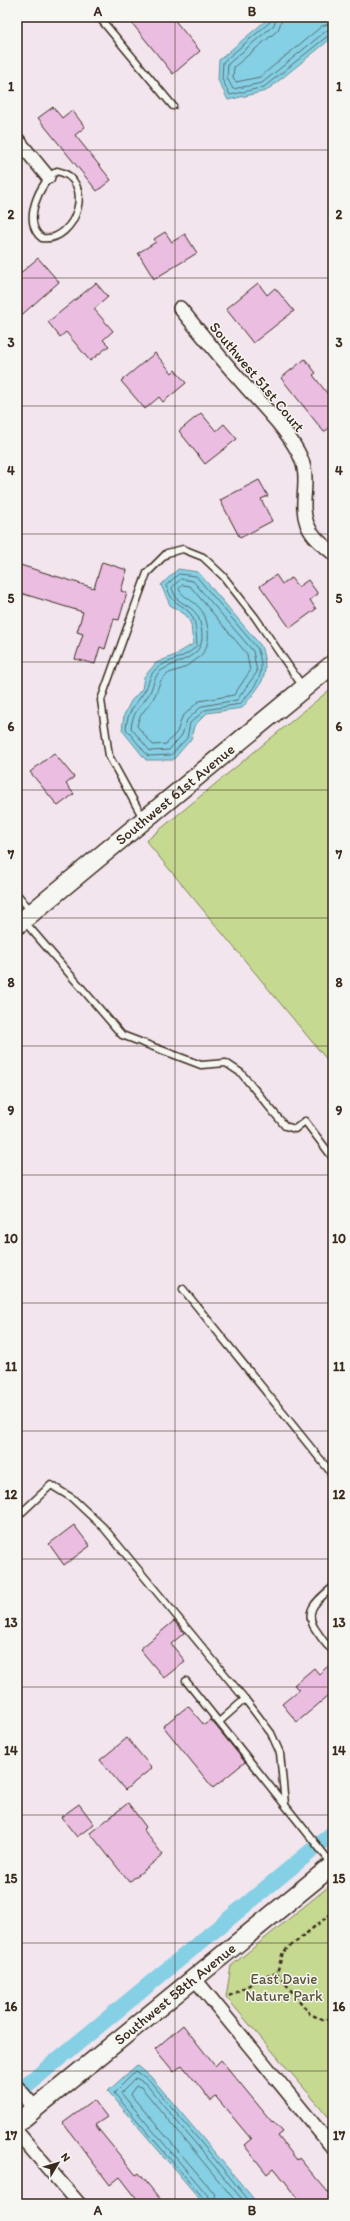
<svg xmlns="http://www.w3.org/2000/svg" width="350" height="2221" font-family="Itim,sans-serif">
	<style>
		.green { fill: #c5da90; stroke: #808257 }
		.water { fill: #85d0e5; stroke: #678e95 }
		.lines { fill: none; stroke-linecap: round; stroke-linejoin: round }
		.shore { stroke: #596c6e; stroke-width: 1 }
		.canal { stroke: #85d0e5; stroke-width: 16 }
		.building { fill: #eabde1; stroke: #3b2a1e }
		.lane-casing { stroke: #3b2a1e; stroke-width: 9 }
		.street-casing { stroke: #3b2a1e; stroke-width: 16 }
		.secondary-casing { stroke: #3b2a1e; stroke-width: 21 }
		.path { stroke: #3b2a1e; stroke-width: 2.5; stroke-dasharray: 4 3; stroke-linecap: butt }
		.lane { stroke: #f6f6f2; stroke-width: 6 }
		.street { stroke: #f6f6f2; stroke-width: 13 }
		.secondary { stroke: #f6f6f2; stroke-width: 18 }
		.grid { fill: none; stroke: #3b2a1e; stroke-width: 1; stroke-opacity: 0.55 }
		.labels { text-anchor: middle; stroke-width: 3; stroke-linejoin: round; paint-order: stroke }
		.street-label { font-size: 15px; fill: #3b2a1e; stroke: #f6f6f2 }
		.park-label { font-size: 15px; fill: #5e563a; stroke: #f6f6f2 }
		.neatline { fill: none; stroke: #3b2a1e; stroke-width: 1.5 }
		.grid-label { font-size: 13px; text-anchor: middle; font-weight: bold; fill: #3b2a1e }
	</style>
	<rect width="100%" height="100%" fill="#f2e5ed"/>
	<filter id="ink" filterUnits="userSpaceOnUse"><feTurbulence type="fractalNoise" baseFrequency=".025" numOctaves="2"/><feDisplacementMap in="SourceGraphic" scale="8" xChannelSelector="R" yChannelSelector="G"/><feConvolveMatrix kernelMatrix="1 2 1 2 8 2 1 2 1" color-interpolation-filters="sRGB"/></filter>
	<g filter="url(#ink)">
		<g class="green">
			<path d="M 333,687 L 333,1067 L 146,841 Z"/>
			<path d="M 333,1883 L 333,2122 L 226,1997 L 231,1966 Z"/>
		</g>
		<g class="water">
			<path d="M 270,17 L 333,17 L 333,37 L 266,91 L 228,100 L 218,80 L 219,60 Z"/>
			<path d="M 178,569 L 198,572 L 261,646 C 271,678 261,684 242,708 L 207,713 L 194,726 L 191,739 L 173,760 L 146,760 L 122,730 L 124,715 L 131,701 L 142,689 L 144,677 L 156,663 L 175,655 L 193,644 L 191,624 L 186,615 L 170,605 L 161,585 Z"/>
			<path d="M 137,2065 L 151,2077 L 258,2204 L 204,2204 L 108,2091 Z"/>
		</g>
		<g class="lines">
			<g class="shore">
				<path d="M 272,17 L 270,22 L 223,62 L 222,79 L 230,95 L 264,87 L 329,35 L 333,34"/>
				<path d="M 277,17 L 274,25 L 228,64 L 227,78 L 233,89 L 262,83 L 326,31 L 333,29"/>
				<path d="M 283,17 L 278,30 L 234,67 L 233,77 L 236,82 L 260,77 L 322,26 L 333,23"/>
				<path d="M 179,574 L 196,576 L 257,648 C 267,675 257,684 240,704 L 205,710 L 190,723 L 187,738 L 171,755 L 148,756 L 126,729 C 127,711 135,706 144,692 C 150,684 148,673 160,666 C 170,660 190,656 197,645 C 196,634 197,619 188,611 C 175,599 175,607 166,586 Z"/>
				<path d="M 181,579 L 193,581 L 253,651 L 257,672 L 237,700 L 202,706 L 187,720 L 182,735 L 169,750 L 150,751 L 131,728 C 133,710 141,707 149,694 C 154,686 153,676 162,670 C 186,656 209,658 200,622 C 196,608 187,607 177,599 C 175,596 173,591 172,588 Z"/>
				<path d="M 183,585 L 190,586 L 247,654 L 250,671 L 234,695 L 199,701 L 182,717 L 177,732 L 166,744 L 153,745 L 137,726 C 139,712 150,707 155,695 C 159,688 158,682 165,676 C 169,672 176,671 181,669 C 204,657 213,647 206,620 C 200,600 183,600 179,589 Z"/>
				<path d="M 206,2204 L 205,2200 L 114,2093 L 136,2071 L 149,2080 L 252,2204"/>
				<path d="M 211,2204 L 209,2197 L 121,2093 L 136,2078 L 145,2083 L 246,2204"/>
				<path d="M 217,2204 L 214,2193 L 130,2094 L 136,2086 L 141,2087 L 238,2204"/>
			</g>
			<path class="canal" d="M 17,2093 L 333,1833"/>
		</g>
		<g class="building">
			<path d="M 127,17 L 172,17 L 200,51 L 173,74 Z"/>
			<path d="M 53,107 L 62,118 L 72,110 L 85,127 L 75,135 L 111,180 L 97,191 L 38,118 Z"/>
			<path d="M 165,232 L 172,242 L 185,234 L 197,253 L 154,279 L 138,253 L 156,242 L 154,239 Z"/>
			<path d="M 38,258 L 59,282 L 17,319 L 17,276 Z"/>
			<path d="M 96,283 L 108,297 L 94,309 L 113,331 L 103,340 L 109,346 L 90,361 L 66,332 L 60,337 L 48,322 Z"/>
			<path d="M 258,283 L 267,295 L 275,288 L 294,311 L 253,343 L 226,309 Z"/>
			<path d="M 155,353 L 172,373 L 175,370 L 186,383 L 163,402 L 159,397 L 145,409 L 121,381 Z"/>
			<path d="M 305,359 L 316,373 L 313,375 L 333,401 L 333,425 L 324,432 L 281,378 Z"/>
			<path d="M 201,413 L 216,431 L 224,424 L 237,439 L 205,464 L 179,431 Z"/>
			<path d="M 259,480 L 268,496 L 261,499 L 272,521 L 240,538 L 220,500 Z"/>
			<path d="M 102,562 L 127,570 L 121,591 L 127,593 L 119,620 L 114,619 L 105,649 L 100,647 L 95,664 L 75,659 L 83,634 L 77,632 L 83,612 L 17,592 L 17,564 L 94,588 Z"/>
			<path d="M 276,575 L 282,584 L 291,578 L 298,587 L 308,580 L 318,594 L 310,600 L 316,609 L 290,628 L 260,586 Z"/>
			<path d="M 54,753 L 74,777 L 66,784 L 74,794 L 58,806 L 30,772 Z"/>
			<path d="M 74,1525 L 90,1546 L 64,1565 L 49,1544 Z"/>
			<path d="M 174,1621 L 184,1633 L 171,1644 L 185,1661 L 164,1678 L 140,1649 Z"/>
			<path d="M 333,1662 L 333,1692 L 297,1722 L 282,1704 L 299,1690 L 294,1685 L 314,1668 L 319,1674 Z"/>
			<path d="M 188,1706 L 204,1725 L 211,1720 L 245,1762 L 213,1788 L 163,1726 Z"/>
			<path d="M 127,1738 L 152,1768 L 125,1790 L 100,1760 Z"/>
			<path d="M 128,1803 L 146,1827 L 143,1829 L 163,1855 L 129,1882 L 90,1833 Z"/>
			<path d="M 79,1804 L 94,1824 L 77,1837 L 61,1817 Z"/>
			<path d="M 183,2025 L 215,2066 L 221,2060 L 272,2122 L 273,2121 L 283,2132 L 278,2136 L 297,2160 L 299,2158 L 333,2198 L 333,2204 L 303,2204 L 274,2168 L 267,2174 L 244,2145 L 251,2139 L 216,2097 L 211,2101 L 182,2065 L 174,2072 L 155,2049 Z"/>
			<path d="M 94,2100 L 107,2117 L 95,2125 L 136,2175 L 139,2173 L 164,2204 L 141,2204 L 120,2177 L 110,2185 L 63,2123 Z"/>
		</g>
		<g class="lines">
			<defs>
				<g id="lane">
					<path d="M 99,17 L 173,106"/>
					<path d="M 57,171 C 97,179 76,243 42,238 C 21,223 40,181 57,171 Z"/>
					<path d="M 143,818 L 109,756 L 101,700 L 147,573 L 167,553 L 183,549 L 203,557 L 223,576 L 255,617 L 303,687"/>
					<path d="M 17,894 L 31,911"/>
					<path d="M 24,921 L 122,1035 L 201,1065 L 226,1063 L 241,1073 L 285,1126 L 295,1129 L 305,1121 L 333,1158"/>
					<path d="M 183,1289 L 333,1475"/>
					<path d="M 17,1517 L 51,1485 L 72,1498 L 104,1528 L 245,1699"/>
					<path d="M 333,1587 C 316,1601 301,1612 318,1633 C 322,1639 326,1646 333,1650"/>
					<path d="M 186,1681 L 332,1864"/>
					<path d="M 219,1722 L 245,1699 L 271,1733 L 280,1753 L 285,1804"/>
				</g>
				<g id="street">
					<path d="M 17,139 L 48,177"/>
					<path d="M 180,308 C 202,335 224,362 247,388 C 265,408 285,428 298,452 C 313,479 298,499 307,524 C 312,537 323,545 333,553"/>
					<path d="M 194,1978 L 333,2148"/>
					<path d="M 17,2087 L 35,2108"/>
					<path d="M 17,2132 L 79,2204"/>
				</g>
				<g id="secondary">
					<path id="s1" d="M 17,925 L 333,664"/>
					<path id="s2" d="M 17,2123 L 333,1865"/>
				</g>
			</defs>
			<use href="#lane" class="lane-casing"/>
			<use href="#street" class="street-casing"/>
			<use href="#secondary" class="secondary-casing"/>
			<g class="path">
				<path d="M 277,1973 L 310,2014 L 323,2020 L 333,2019"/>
				<path d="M 229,1996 L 264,1977 L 277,1973 L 283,1952 L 333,1912"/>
			</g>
			<use href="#lane" class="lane"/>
			<use href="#street" class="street"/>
			<use href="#secondary" class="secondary"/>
		</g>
	</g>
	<path class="grid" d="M 175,17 L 175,2204M 17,150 L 333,150M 17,278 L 333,278M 17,406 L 333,406M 17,534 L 333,534M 17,662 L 333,662M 17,790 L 333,790M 17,918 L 333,918M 17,1046 L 333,1046M 17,1175 L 333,1175M 17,1303 L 333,1303M 17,1431 L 333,1431M 17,1559 L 333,1559M 17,1687 L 333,1687M 17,1815 L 333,1815M 17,1943 L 333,1943M 17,2071 L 333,2071"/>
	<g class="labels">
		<g class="street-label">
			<text transform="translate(257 377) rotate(50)" y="5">Southwest 51st Court</text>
			<text dy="5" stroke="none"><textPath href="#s1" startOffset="205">Southwest 61st Avenue</textPath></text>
			<text dy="5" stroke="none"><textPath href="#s2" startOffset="204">Southwest 58th Avenue</textPath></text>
		</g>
		<g class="park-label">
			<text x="284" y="1984">East Davie<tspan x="284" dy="17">Nature Park</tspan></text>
		</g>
	</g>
	<rect width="350" height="2221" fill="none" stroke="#f6f6f2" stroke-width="44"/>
	<g transform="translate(58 2163) rotate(52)" stroke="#f6f6f2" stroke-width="3" paint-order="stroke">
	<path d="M0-3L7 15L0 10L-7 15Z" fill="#3b2a1e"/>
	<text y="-6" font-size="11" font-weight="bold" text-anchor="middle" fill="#3b2a1e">N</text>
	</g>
	<rect x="22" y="22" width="306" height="2177" class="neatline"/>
	<g class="grid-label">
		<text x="98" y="16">A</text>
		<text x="252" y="16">B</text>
		<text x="11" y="91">1</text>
		<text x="339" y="91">1</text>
		<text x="11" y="219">2</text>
		<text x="339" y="219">2</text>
		<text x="11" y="347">3</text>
		<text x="339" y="347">3</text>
		<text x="11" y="475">4</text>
		<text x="339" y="475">4</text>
		<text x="11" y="603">5</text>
		<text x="339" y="603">5</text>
		<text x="11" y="731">6</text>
		<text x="339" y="731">6</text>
		<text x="11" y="859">7</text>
		<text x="339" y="859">7</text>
		<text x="11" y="987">8</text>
		<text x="339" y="987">8</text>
		<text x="11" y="1115">9</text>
		<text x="339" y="1115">9</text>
		<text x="11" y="1243">10</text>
		<text x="339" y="1243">10</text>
		<text x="11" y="1371">11</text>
		<text x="339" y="1371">11</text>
		<text x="11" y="1499">12</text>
		<text x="339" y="1499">12</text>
		<text x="11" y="1627">13</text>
		<text x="339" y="1627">13</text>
		<text x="11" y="1755">14</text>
		<text x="339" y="1755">14</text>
		<text x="11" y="1883">15</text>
		<text x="339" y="1883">15</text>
		<text x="11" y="2011">16</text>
		<text x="339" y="2011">16</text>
		<text x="11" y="2140">17</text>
		<text x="339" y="2140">17</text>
		<text x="98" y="2215">A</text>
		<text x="252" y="2215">B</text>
	</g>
</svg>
